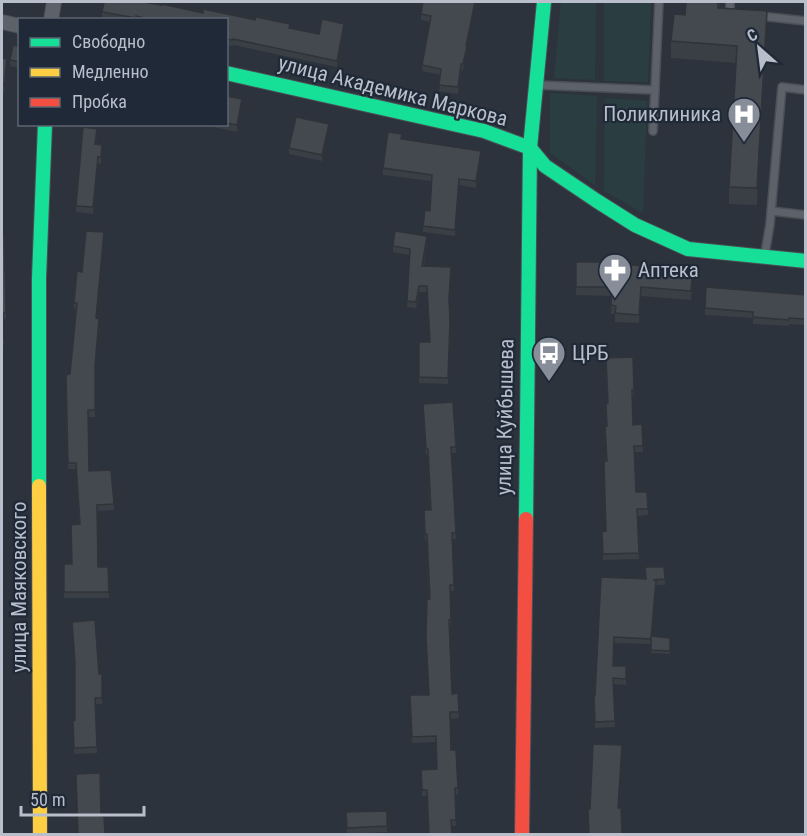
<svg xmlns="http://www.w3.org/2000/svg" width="807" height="836" font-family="'Roboto Condensed',sans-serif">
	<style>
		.green { fill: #2a3e42 }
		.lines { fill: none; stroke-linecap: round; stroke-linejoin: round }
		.lane-casing { stroke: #4b4f56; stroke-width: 10 }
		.street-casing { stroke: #4b4f56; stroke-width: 16 }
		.fast-casing { stroke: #4b4f56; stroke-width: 16 }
		.slow-casing { stroke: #4b4f56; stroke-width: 16 }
		.jam-casing { stroke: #4b4f56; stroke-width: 16 }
		.lane { stroke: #5d6169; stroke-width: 7 }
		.street { stroke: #5d6169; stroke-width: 14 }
		.fast { stroke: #16e098; stroke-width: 14 }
		.slow { stroke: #ffcf43; stroke-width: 14 }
		.jam { stroke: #f24e42; stroke-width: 14 }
		.wall { fill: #3a3f45 }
		.shaded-wall { fill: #303338 }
		.building { fill: #444950; stroke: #303338; stroke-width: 1.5 }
		.labels { text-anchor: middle; stroke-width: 4.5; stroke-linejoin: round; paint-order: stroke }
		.street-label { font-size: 21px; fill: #b8bfcb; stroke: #1f2937 }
		.poi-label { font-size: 21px; fill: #b8bfcb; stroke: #1f2937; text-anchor: start }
	</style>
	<rect width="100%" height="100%" fill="#2d333c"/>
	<g class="green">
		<path d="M 561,2 L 596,2 L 595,80 L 554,78 Z"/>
		<path d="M 604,2 L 651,2 L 648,82 L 604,81 Z"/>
		<path d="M 550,93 L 597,96 L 595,185 L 550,153 Z"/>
		<path d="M 605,98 L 647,101 L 643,213 L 604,191 Z"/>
	</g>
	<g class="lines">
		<defs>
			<g id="lane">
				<path d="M 730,2 L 730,12 L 734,13"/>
				<path d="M 760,16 L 806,21"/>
				<path d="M 537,85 L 655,90"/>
				<path d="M 653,131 L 659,2"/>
				<path d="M 771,211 L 806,215"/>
				<path d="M 765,254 L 770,224 L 782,87 L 806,90"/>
			</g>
			<g id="street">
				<path d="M 51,20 L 54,2"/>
				<path d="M 2,22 L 20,26"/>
			</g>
			<g id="fast">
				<path d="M 226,73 L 484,131 L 530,148 L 545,166 L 597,201 L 635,225 L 688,249 L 806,261"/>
				<path d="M 39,486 L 39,278 L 45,124"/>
				<path d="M 526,519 L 530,148 L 544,2"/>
			</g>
			<path id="slow" d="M 39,486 L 40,834"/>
			<path id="jam" d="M 522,834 L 526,519"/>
		</defs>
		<use href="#lane" class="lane-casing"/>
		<use href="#street" class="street-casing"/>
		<use href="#fast" class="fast-casing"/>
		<use href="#slow" class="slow-casing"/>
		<use href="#jam" class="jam-casing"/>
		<use href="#lane" class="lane"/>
		<use href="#street" class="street"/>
		<use href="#fast" class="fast"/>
		<use href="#slow" class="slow"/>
		<use href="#jam" class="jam"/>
	</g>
	<g class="wall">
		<path d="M 423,2 L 467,47 L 467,53 L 463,70 L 461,70 L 458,94 L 439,91 L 441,75 L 422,71 L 422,65 L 430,22 L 421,20 L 421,14 Z"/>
		<path d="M 720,2 L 719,8 L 767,28 L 757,205 L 729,204 L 729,187 L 736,63 L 671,58 L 671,41 L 685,15 Z"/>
		<path d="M 102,12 L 203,13 L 319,34 L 344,30 L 337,67 L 233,45 L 233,46 L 226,45 L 226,20 L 111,20 L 102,18 Z"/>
		<path d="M 20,47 L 20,68 L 10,66 L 10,60 Z"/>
		<path d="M 2,58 L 7,65 L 4,92 L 2,92 Z"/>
		<path d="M 226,96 L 242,105 L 237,132 L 214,127 L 214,124 L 226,124 Z"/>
		<path d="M 329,131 L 322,161 L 289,154 L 289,148 Z"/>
		<path d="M 97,135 L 96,144 L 102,151 L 101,164 L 98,163 L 93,214 L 76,212 L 76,206 Z"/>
		<path d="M 402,140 L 481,157 L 476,188 L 459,185 L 455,236 L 423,232 L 423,226 L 430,211 L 432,181 L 383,175 L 383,168 Z"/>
		<path d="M 2,234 L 6,313 L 6,319 L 3,319 L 4,345 L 2,345 Z"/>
		<path d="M 104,239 L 96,318 L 99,325 L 95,372 L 95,417 L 88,417 L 89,471 L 114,504 L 114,510 L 97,511 L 98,567 L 108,567 L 109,598 L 64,598 L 64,564 L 72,564 L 79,524 L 76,469 L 68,469 L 66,417 L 76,309 L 74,309 L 74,303 L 82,272 Z"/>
		<path d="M 427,243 L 424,266 L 449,302 L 450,328 L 448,384 L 419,383 L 419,342 L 430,342 L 427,292 L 419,292 L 416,308 L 407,307 L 410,255 L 393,252 L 393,246 Z"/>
		<path d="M 576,262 L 643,274 L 692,287 L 691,300 L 641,296 L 639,323 L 615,322 L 615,314 L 611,314 L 612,296 L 576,295 Z"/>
		<path d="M 806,295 L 806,325 L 789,324 L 789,326 L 753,324 L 753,318 L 705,315 L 705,308 Z"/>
		<path d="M 606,358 L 634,390 L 634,396 L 632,396 L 633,425 L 643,446 L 643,452 L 634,452 L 636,492 L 648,509 L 648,515 L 637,516 L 639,559 L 603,560 L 602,532 L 606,531 L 606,426 L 607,403 Z"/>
		<path d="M 423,410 L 456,447 L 456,453 L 452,453 L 456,539 L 452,539 L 454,591 L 450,591 L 451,626 L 449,626 L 452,694 L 458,693 L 459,718 L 450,719 L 451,750 L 458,788 L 458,794 L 455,795 L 456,826 L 451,826 L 427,796 L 422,796 L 421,770 L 437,769 L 436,742 L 412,743 L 410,695 L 429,695 L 429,599 L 427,540 L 425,541 L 424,510 L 430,510 L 428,455 L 426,455 Z"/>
		<path d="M 664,567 L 665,585 L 656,585 L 651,644 L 614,643 L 613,666 L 626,666 L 626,685 L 614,684 L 615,727 L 595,728 L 594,696 L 595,696 L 601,577 L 645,579 Z"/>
		<path d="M 72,622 L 99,674 L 102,674 L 102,704 L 96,704 L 97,753 L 74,754 L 73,721 L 75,720 L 75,668 Z"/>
		<path d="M 651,636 L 670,638 L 670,654 L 651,653 Z"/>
		<path d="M 387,811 L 387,832 L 347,834 L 346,812 Z"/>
	</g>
	<g class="shaded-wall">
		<path d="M 475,2 L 477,2 L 467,47 L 467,53 L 463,70 L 466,46 Z"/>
		<path d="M 767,11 L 767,28 L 757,205 L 757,188 Z"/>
		<path d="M 344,24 L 344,30 L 337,67 L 337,61 Z"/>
		<path d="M 242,99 L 242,105 L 237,132 L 237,125 Z"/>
		<path d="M 329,124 L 329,131 L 322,161 L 322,155 Z"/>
		<path d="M 481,151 L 481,157 L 476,188 L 476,181 Z"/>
		<path d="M 104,232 L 104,239 L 96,324 L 96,318 Z"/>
		<path d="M 427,236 L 427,243 L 422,272 L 422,266 Z"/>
	</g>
	<g class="building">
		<path d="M 104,2 L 143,2 L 162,5 L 162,4 L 203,13 L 203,9 L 255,20 L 256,17 L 290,24 L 289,28 L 319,34 L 322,19 L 344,24 L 337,61 L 233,39 L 233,40 L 226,39 L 226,20 L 152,20 L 136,16 L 136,18 L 102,12 Z"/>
		<path d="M 423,2 L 475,2 L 466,46 L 467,47 L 463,64 L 461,64 L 458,87 L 439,85 L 441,69 L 422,65 L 431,16 L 421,14 Z"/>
		<path d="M 686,2 L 718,2 L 718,8 L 767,11 L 757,188 L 729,187 L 737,46 L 671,41 L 674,14 L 685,15 Z"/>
		<path d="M 13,45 L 20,47 L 20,62 L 10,60 Z"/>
		<path d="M 2,58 L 7,59 L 4,86 L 2,86 Z"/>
		<path d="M 226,96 L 242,99 L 237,125 L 226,123 Z"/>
		<path d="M 296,117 L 329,124 L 322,155 L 289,148 Z"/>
		<path d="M 83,127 L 97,129 L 95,144 L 102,145 L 101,157 L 98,157 L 93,207 L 76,206 Z"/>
		<path d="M 388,132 L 402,134 L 401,139 L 481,151 L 476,181 L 459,179 L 455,230 L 423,226 L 425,210 L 430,211 L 432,175 L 383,168 Z"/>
		<path d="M 86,231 L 104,232 L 96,318 L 99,319 L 95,366 L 95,410 L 88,410 L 89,471 L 111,470 L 114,504 L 97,505 L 98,567 L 108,567 L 109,592 L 64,592 L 64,564 L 72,564 L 71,525 L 80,524 L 76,463 L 68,463 L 66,375 L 70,374 L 77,303 L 74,303 L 77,271 L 82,272 Z"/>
		<path d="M 395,231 L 427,236 L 422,266 L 451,267 L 449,298 L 450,321 L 448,378 L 419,377 L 419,342 L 430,342 L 427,286 L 419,286 L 416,302 L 407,301 L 410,249 L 393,246 Z"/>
		<path d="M 2,234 L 4,234 L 6,313 L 3,313 L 4,338 L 2,338 Z"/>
		<path d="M 576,262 L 598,262 L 643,266 L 642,274 L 692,278 L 691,291 L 641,287 L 639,315 L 615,313 L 616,306 L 611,305 L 612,287 L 576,287 Z"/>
		<path d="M 706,287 L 806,295 L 806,319 L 789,318 L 789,320 L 753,317 L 753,312 L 705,308 Z"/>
		<path d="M 633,357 L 634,390 L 632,390 L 633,425 L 642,424 L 643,446 L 634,446 L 636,492 L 647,492 L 648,509 L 637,509 L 639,553 L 603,554 L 602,532 L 606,531 L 604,461 L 607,461 L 605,426 L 607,426 L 606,404 L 608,403 L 606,358 Z"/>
		<path d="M 453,402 L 456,447 L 451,447 L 456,533 L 452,533 L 454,585 L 450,585 L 451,620 L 449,620 L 452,694 L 458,693 L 459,712 L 450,712 L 451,750 L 456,750 L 458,788 L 455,788 L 456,820 L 451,820 L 452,834 L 429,834 L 427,790 L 422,790 L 421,770 L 437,769 L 436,736 L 412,737 L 410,695 L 429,695 L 426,636 L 427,599 L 430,599 L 427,534 L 425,534 L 424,510 L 431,510 L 428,449 L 426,449 L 423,404 Z"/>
		<path d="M 645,567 L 664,567 L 665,579 L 653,580 L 656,580 L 651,639 L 614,637 L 613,666 L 626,666 L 626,679 L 613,678 L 615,721 L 595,722 L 594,696 L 595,696 L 601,577 L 646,579 Z"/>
		<path d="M 95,620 L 99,674 L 102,674 L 102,698 L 95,698 L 97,747 L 74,748 L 73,721 L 75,720 L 75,662 L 72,622 Z"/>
		<path d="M 651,636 L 670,638 L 670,651 L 651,650 Z"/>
		<path d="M 593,744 L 622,745 L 618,808 L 621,808 L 622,834 L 589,834 L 588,809 L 590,809 Z"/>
		<path d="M 100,773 L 101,816 L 104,816 L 105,834 L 78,834 L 76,774 Z"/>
		<path d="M 387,811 L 387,826 L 347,828 L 346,812 Z"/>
	</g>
	<defs>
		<symbol id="hospital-pin" viewBox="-11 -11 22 30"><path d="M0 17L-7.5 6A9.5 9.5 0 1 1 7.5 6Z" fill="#878e99" stroke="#1f2937"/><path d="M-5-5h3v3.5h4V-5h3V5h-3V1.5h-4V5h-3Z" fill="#fff"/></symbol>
		<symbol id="pharmacy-pin" viewBox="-11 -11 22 30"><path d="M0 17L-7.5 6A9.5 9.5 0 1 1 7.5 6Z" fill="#878e99" stroke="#1f2937"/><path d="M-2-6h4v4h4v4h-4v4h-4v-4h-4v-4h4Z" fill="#fff"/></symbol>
		<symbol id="bus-pin" viewBox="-11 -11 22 30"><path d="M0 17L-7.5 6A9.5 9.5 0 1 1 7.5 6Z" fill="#878e99" stroke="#1f2937"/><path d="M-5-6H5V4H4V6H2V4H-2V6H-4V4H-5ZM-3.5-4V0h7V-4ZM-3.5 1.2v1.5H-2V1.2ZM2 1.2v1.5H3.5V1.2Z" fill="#fff"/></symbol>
	</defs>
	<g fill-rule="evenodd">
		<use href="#hospital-pin" x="725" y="95" width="38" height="52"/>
		<use href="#pharmacy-pin" x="596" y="251" width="38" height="52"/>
		<use href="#bus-pin" x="530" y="334" width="38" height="52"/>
	</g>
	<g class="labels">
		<g class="street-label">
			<text transform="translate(393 91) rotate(14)" y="7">улица Академика Маркова</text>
			<text transform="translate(505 417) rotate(-89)" y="7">улица Куйбышева</text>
			<text transform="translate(19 587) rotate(-90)" y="7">улица Маяковского</text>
		</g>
		<g class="poi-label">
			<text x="721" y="121" text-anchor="end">Поликлиника</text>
			<text x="638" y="277">Аптека</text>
			<text x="572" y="360">ЦРБ</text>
		</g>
	</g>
	<rect width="807" height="836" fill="none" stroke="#b8bfcb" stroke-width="6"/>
	<rect x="18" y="18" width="210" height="108" fill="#1f2937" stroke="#5c6572" stroke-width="1.5"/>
	<rect x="30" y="38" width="30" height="9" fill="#16e098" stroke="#5c6572" stroke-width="1.5"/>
	<text x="72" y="48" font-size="18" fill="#b8bfcb">Свободно</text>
	<rect x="30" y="68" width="30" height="9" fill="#ffcf43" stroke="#5c6572" stroke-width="1.5"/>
	<text x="72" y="78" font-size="18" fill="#b8bfcb">Медленно</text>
	<rect x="30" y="98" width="30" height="9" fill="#f24e42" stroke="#5c6572" stroke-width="1.5"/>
	<text x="72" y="108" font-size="18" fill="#b8bfcb">Пробка</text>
	<g transform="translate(759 48) rotate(332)" stroke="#1f2937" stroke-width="4.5" paint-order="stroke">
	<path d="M0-4.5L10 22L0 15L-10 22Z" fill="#b8bfcb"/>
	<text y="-9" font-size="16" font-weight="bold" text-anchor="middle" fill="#b8bfcb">С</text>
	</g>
	<path d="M21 806v9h123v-9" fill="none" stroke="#b8bfcb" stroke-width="3"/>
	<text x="30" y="806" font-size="18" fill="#b8bfcb" stroke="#1f2937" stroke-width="4.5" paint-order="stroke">50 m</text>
</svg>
